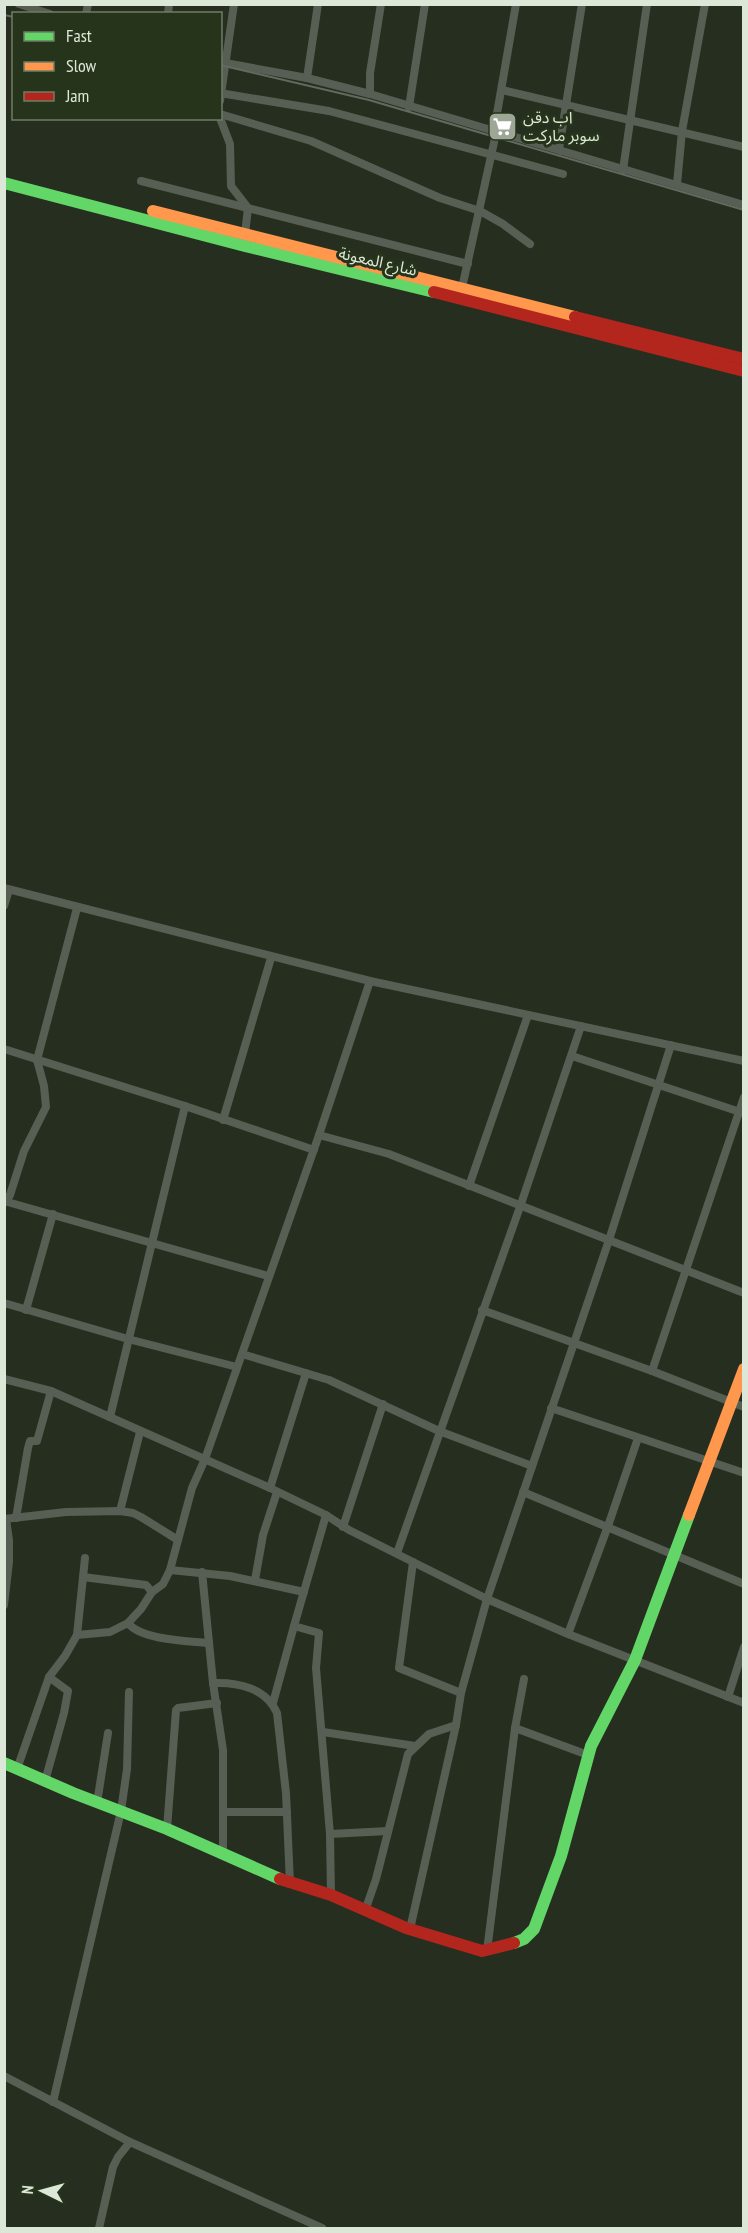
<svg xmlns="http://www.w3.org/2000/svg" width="748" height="2233" font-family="'PT Sans Narrow','Noto Sans Arabic',sans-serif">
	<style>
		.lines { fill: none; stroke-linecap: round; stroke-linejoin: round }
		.street { stroke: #575e53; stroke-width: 8 }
		.fast { stroke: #63d668; stroke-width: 12 }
		.slow { stroke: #ff974d; stroke-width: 12 }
		.jam { stroke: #b3261e; stroke-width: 12 }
		.rail { stroke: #63695f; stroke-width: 2 }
		.labels { text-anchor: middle; stroke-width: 6; stroke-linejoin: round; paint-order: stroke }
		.poi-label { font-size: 16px; fill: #dde7d7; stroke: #25341a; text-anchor: start }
		.street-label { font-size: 16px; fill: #dde7d7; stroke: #25341a }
	</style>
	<rect width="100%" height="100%" fill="#262e20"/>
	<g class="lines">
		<g class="street">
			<path d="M 19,4 L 50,14"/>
			<path d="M 86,14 L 88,4"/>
			<path d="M 168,14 L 169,4"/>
			<path d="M 220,62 L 307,78 L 370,94 L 744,205"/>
			<path d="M 307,78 L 318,4"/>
			<path d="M 502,90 L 744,147"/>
			<path d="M 220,93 L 329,111 L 563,174"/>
			<path d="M 370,94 L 370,73 L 381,4"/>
			<path d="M 220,101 L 234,4"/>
			<path d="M 409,107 L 425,4"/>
			<path d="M 220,114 L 311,141 L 440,198 L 480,211 L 503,224 L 530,244"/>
			<path d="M 220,118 L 230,144 L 231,186 L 248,208 L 245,234"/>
			<path d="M 561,151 L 559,149 L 582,4"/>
			<path d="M 623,170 L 647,4"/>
			<path d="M 141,181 L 468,264"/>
			<path d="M 677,184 L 682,131 L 705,4"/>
			<path d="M 462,288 L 495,138 L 495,125 L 516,4"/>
			<path d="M 4,888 L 370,981 L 744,1061"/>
			<path d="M 4,906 L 9,890"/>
			<path d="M 4,1049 L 185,1106"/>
			<path d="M 572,1056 L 743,1113"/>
			<path d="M 223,1120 L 271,958"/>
			<path d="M 319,1135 L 389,1154 L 744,1293"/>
			<path d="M 469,1186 L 528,1015"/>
			<path d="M 4,1201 L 268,1276"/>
			<path d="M 4,1203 L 10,1195 L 24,1151 L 46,1107 L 44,1086 L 37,1060 L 77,908"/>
			<path d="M 4,1303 L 128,1339 L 237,1367"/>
			<path d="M 26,1310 L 53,1214"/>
			<path d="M 482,1310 L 652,1371 L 744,1407"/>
			<path d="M 242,1354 L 329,1380 L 439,1431 L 532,1466"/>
			<path d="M 652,1371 L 744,1097"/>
			<path d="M 4,1379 L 51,1391 L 270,1488 L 326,1515 L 349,1530 L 487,1599 L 568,1634 L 744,1703"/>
			<path d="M 551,1408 L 744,1473"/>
			<path d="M 110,1417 L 185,1106 L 314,1150"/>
			<path d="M 270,1488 L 306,1373"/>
			<path d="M 523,1492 L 744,1584"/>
			<path d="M 120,1511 L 140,1432"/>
			<path d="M 326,1515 L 294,1626 L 319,1633 L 316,1668 L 330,1834 L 331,1895"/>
			<path d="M 16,1518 L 28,1448 L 30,1441 L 37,1441 L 51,1391"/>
			<path d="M 4,1519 L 66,1512 L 120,1511 L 133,1513 L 141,1517 L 178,1540"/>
			<path d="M 343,1527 L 383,1404"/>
			<path d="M 397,1553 L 521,1204 L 581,1026"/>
			<path d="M 413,1562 L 399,1668 L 461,1693"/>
			<path d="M 170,1570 L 230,1576 L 304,1592"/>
			<path d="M 202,1572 L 213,1683"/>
			<path d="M 83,1577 L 146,1585 L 152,1592"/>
			<path d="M 255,1580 L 263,1535 L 277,1492"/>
			<path d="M 4,1605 L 9,1562 L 9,1540 L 6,1519"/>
			<path d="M 128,1623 C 141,1640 187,1641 209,1643"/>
			<path d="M 568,1634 L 608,1526 L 638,1438"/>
			<path d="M 77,1635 L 85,1558"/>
			<path d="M 728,1697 L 744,1647"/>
			<path d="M 273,1703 L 294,1626"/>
			<path d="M 515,1728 L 588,1755"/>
			<path d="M 323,1732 L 415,1746"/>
			<path d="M 17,1769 L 49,1677 L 65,1656 L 77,1635 L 110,1632 L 128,1623 L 141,1609 L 152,1592 L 163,1584 L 170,1570 L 192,1488 L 205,1459 L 319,1135 L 370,981"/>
			<path d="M 45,1781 L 64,1713 L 68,1691 L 49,1677"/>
			<path d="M 97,1803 L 108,1733"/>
			<path d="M 223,1812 L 287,1812"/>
			<path d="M 167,1829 L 176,1710 L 178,1708 L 217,1703"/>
			<path d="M 330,1834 L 388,1831"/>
			<path d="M 223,1854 L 223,1750 L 213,1683 C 238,1682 266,1688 277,1713 L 286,1793 L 290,1884"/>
			<path d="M 365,1911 L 376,1879 L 408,1754 L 429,1734 L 456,1725"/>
			<path d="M 410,1929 L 456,1725 L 461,1693 L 487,1599 L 609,1240 L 671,1045"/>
			<path d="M 487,1951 L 515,1728 L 524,1679"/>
			<path d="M 4,2076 L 130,2142 L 322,2228"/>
			<path d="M 53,2102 L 121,1811 L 127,1769 L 129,1692"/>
			<path d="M 99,2228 L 113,2167 L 118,2157 L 130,2142"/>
		</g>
		<g class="fast">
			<path d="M 4,183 L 245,246 L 434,292"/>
			<path d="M 4,1763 L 73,1793 L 167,1829 L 280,1879"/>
			<path d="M 514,1943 L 524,1939 L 534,1929 L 561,1856 L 591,1746 L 635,1660 L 689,1515"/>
		</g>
		<g class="slow">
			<path d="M 153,211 L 575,317"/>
			<path d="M 689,1515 L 744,1369"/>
		</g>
		<g class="jam">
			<path d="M 434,292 L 744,371"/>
			<path d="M 575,317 L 744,359"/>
			<path d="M 280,1879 L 331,1895 L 406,1928 L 482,1951 L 514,1943"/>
		</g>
		<g class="rail">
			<path d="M 4,15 L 14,17"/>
			<path d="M 220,65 L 369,100 L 744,210"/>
		</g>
	</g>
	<defs>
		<symbol id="supermarket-square" viewBox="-11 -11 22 22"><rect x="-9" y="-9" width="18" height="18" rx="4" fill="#9da697" stroke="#25341a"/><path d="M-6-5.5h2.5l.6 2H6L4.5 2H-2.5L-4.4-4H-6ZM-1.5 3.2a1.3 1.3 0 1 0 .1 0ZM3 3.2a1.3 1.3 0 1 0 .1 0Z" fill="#fff"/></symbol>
	</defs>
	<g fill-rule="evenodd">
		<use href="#supermarket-square" x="486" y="110" width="33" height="33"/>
	</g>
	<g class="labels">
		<g class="poi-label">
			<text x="523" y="123">اب دقن<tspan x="523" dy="18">سوبر ماركت</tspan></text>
		</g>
		<g class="street-label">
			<text transform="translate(378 261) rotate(13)" y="6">شارع المعونة</text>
		</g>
	</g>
	<rect width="748" height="2233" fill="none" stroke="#dde7d7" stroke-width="12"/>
	<rect x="12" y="12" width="210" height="108" fill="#25341a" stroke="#6f7c66" stroke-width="1.5"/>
	<rect x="24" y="32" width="30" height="9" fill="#63d668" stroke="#6f7c66" stroke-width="1.5"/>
	<text x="66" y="42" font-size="18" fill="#dde7d7">Fast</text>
	<rect x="24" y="62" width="30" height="9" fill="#ff974d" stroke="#6f7c66" stroke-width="1.5"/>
	<text x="66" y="72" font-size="18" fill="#dde7d7">Slow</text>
	<rect x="24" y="92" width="30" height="9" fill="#b3261e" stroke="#6f7c66" stroke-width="1.5"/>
	<text x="66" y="102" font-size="18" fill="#dde7d7">Jam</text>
	<g transform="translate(42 2191) rotate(275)" stroke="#25341a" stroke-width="4.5" paint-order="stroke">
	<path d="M0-4.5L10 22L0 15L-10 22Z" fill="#dde7d7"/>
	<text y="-9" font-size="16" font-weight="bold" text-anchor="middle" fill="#dde7d7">N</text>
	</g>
</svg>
